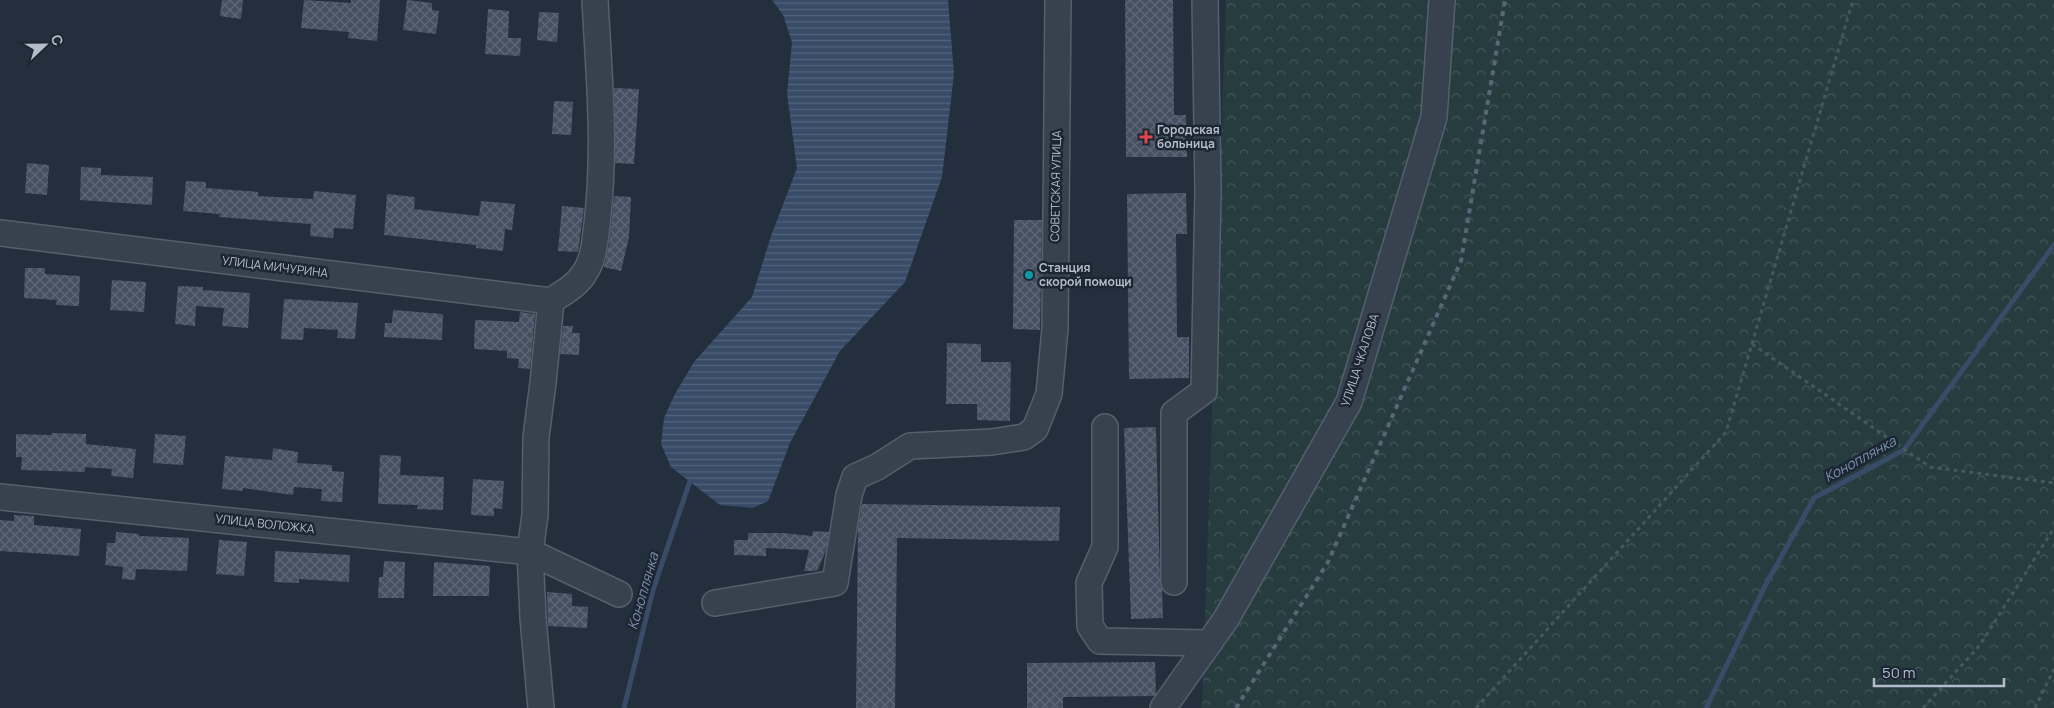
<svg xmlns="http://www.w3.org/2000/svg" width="2054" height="708" font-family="Manrope,sans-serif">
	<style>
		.forest { fill: url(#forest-crowns) }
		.water { fill: url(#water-rules) }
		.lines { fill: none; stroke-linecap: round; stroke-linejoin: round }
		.stream { stroke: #394c67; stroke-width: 5 }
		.building { fill: url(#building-cross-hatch) }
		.minor-casing { stroke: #565f6c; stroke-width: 28 }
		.path { stroke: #44595c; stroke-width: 3; stroke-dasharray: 4 4; stroke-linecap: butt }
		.minor { stroke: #38414e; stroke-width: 25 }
		.rail { stroke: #5a6575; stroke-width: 4; stroke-dasharray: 5 5; stroke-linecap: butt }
		.health-dot { fill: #e0444e; stroke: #1d2633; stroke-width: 2 }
		.culture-dot { fill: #0f9aa8; stroke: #1d2633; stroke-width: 2 }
		.labels { text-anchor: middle; stroke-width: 5; stroke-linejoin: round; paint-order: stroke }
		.poi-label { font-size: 12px; font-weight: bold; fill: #b4bcc9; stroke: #1d2633; text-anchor: start }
		.street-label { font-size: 12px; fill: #b4bcc9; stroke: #1d2633 }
		.water-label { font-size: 14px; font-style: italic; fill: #7c92b1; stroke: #1d2633 }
	</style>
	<defs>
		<pattern id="forest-crowns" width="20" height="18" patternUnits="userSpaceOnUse" patternTransform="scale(1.25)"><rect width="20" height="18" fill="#263c3f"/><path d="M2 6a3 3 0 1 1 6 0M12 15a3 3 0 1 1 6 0" fill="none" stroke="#435659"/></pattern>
		<pattern id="water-rules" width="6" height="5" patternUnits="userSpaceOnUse" patternTransform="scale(1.25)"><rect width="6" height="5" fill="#394c67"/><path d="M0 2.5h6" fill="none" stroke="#53647b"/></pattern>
		<pattern id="building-cross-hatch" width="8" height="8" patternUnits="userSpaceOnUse" patternTransform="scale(1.25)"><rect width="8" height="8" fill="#455162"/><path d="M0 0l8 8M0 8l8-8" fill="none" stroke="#5d6877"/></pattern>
	</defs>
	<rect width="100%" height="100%" fill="#242f3e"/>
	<path class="forest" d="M 1226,0 L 2054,0 L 2054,708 L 1202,708 Z"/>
	<path class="water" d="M 772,0 L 948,0 L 954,74 L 942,177 L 905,282 L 840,351 L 790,443 L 768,501 L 753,508 L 720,505 L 671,467 L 661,444 L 664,418 L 675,394 L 694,362 L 752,297 L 771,236 L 797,168 L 787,94 L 792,42 L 783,15 Z"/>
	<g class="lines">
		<g class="stream">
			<path d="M 624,708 L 653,590 L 690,481"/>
			<path d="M 1706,708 L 1765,586 L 1814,498 L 1904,450 L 2054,245"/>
		</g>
	</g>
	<g class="building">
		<path d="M 222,0 L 243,0 L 241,19 L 220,16 Z"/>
		<path d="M 304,0 L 351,3 L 351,0 L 380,0 L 377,41 L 348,38 L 349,32 L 301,28 Z"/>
		<path d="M 407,0 L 432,3 L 432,10 L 439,11 L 436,34 L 403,30 Z"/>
		<path d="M 1125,0 L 1173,0 L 1174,115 L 1186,115 L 1187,157 L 1126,157 Z"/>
		<path d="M 488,9 L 509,11 L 508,38 L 521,38 L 520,56 L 485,54 Z"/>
		<path d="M 539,12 L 559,13 L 557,42 L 537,40 Z"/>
		<path d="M 614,88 L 639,89 L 634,164 L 615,163 Z"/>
		<path d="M 554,101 L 573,102 L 571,135 L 552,134 Z"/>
		<path d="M 27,163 L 49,165 L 47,195 L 25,193 Z"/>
		<path d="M 81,167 L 101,168 L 101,175 L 153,177 L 152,205 L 80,200 Z"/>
		<path d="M 186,181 L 206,182 L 206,188 L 258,192 L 258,196 L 313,199 L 314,191 L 356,195 L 353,229 L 334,228 L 333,238 L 310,236 L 311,224 L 219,217 L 220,214 L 183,211 Z"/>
		<path d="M 1186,193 L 1187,234 L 1176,234 L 1177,337 L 1189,337 L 1189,378 L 1129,379 L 1127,194 Z"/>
		<path d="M 387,194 L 415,197 L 414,209 L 479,216 L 481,201 L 515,204 L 512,230 L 505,229 L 503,251 L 476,248 L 476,245 L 384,235 Z"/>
		<path d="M 614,196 L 631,197 L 629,237 L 621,271 L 604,267 L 609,245 Z"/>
		<path d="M 562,206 L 584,208 L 578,252 L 558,251 Z"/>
		<path d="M 1014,220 L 1042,220 L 1040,330 L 1013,329 Z"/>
		<path d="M 25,268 L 45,268 L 45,274 L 80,276 L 79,306 L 56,305 L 57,300 L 24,298 Z"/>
		<path d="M 112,280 L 146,282 L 144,312 L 110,310 Z"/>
		<path d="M 178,286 L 203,287 L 203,290 L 250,293 L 248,328 L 222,326 L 224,308 L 196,306 L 195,326 L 175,324 Z"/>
		<path d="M 284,299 L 358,303 L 355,339 L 337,338 L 338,330 L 304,328 L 303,340 L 281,339 Z"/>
		<path d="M 393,310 L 443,314 L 442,340 L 384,337 L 385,323 L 392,323 Z"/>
		<path d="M 520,312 L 535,314 L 530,369 L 518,368 L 519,359 L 507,358 L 507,351 L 474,349 L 475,320 L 519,322 Z"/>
		<path d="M 563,326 L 573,326 L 572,333 L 580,333 L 579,355 L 560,354 Z"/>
		<path d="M 947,343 L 981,344 L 981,362 L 1011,362 L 1010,421 L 977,420 L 977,404 L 946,404 Z"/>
		<path d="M 1156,427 L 1160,582 L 1162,589 L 1163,618 L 1131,619 L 1124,428 Z"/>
		<path d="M 52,433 L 86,434 L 86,444 L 136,449 L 133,478 L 111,476 L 112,469 L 85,467 L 85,472 L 21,470 L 22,457 L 16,457 L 16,434 L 51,435 Z"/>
		<path d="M 155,434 L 186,436 L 183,465 L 153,463 Z"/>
		<path d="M 273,448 L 298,452 L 297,463 L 332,465 L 332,471 L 344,472 L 342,502 L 321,501 L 322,489 L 294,487 L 293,495 L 243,488 L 243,491 L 222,489 L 225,456 L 272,460 Z"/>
		<path d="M 380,455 L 401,456 L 400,475 L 444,477 L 443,510 L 417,509 L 418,505 L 378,504 Z"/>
		<path d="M 473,479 L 504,481 L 502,509 L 494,508 L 494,516 L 471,515 Z"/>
		<path d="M 862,504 L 1060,507 L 1059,541 L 897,538 L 895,708 L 856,708 L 858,527 Z"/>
		<path d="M 14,515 L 34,516 L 34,525 L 81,529 L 79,556 L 0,551 L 0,520 L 14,521 Z"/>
		<path d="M 813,531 L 829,532 L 826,550 L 817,571 L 804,571 L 809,550 L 766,548 L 766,556 L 734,555 L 734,540 L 748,540 L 748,533 L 783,533 L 812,536 Z"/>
		<path d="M 116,532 L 139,534 L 139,536 L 189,538 L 187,571 L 136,569 L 135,580 L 122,579 L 123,567 L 105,565 L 107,543 L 115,543 Z"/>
		<path d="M 219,540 L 247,542 L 244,576 L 216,574 Z"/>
		<path d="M 275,551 L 350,555 L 349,582 L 299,579 L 299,583 L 274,582 Z"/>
		<path d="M 384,561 L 405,562 L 404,598 L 378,598 L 379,577 L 383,577 Z"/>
		<path d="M 434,562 L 490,566 L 489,596 L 433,596 Z"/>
		<path d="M 547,592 L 572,594 L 572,606 L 588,607 L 587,628 L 548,626 Z"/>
		<path d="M 1155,662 L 1156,694 L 1154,696 L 1063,697 L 1063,708 L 1027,708 L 1027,663 Z"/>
	</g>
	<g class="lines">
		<defs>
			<g id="minor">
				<path d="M 0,233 L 551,301"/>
				<path d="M 1105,427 L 1105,547 L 1089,583 L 1090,626 L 1100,641 L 1209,643"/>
				<path d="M 0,497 L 530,552 L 619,594"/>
				<path d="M 1174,582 L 1174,413 L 1204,391 L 1208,190 L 1205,0"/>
				<path d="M 715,603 L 835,583 L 849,495 L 855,477 L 877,467 L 910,446 L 992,442 L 1024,437 L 1035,429 L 1049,394 L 1055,328 L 1058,0"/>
				<path d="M 541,708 L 533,618 L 530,552 L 535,515 L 536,437 L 543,383 L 551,301 C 564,292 577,286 585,272 C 594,259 595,240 597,224 C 606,148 599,76 595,0"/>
				<path d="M 1163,708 L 1226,619 L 1349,402 L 1434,117 L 1442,0"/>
			</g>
		</defs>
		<use href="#minor" class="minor-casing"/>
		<g class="path">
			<path d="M 1752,344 L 1930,467 L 2054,483"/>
			<path d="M 1476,708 L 1726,432 L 1853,0"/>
			<path d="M 1923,708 L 1980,645 L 2054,528"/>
			<path d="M 2035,708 L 2054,669"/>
		</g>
		<use href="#minor" class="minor"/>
		<path class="rail" d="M 1236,708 L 1328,562 L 1461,261 L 1505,0"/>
	</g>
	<path class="health-dot" d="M1143.5 129.5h5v5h5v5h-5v5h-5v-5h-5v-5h5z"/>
	<circle class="culture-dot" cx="1029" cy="275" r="5"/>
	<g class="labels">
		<g class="poi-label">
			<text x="1157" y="134">Городская<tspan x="1157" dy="14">больница</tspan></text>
			<text x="1039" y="272">Станция<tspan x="1039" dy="14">скорой помощи</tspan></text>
		</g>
		<g class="street-label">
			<text transform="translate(1056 186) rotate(-89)" y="4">СОВЕТСКАЯ УЛИЦА</text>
			<text transform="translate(275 267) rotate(7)" y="4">УЛИЦА МИЧУРИНА</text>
			<text transform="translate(1360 360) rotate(-72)" y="4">УЛИЦА ЧКАЛОВА</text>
			<text transform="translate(265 524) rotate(6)" y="4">УЛИЦА ВОЛОЖКА</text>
		</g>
		<g class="water-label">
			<text transform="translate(1860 459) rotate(-29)" y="5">Коноплянка</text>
			<text transform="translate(643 591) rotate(-74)" y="5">Коноплянка</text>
		</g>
	</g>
	<g transform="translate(45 45) rotate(68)" stroke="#1d2633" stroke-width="4" paint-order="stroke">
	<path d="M0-4L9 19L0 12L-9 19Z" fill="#b4bcc9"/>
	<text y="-8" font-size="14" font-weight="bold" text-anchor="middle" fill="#b4bcc9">С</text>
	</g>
	<path d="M1874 678v8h130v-8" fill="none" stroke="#b4bcc9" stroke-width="2.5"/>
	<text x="1882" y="678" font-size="15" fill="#b4bcc9" stroke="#1d2633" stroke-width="4" paint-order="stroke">50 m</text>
</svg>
